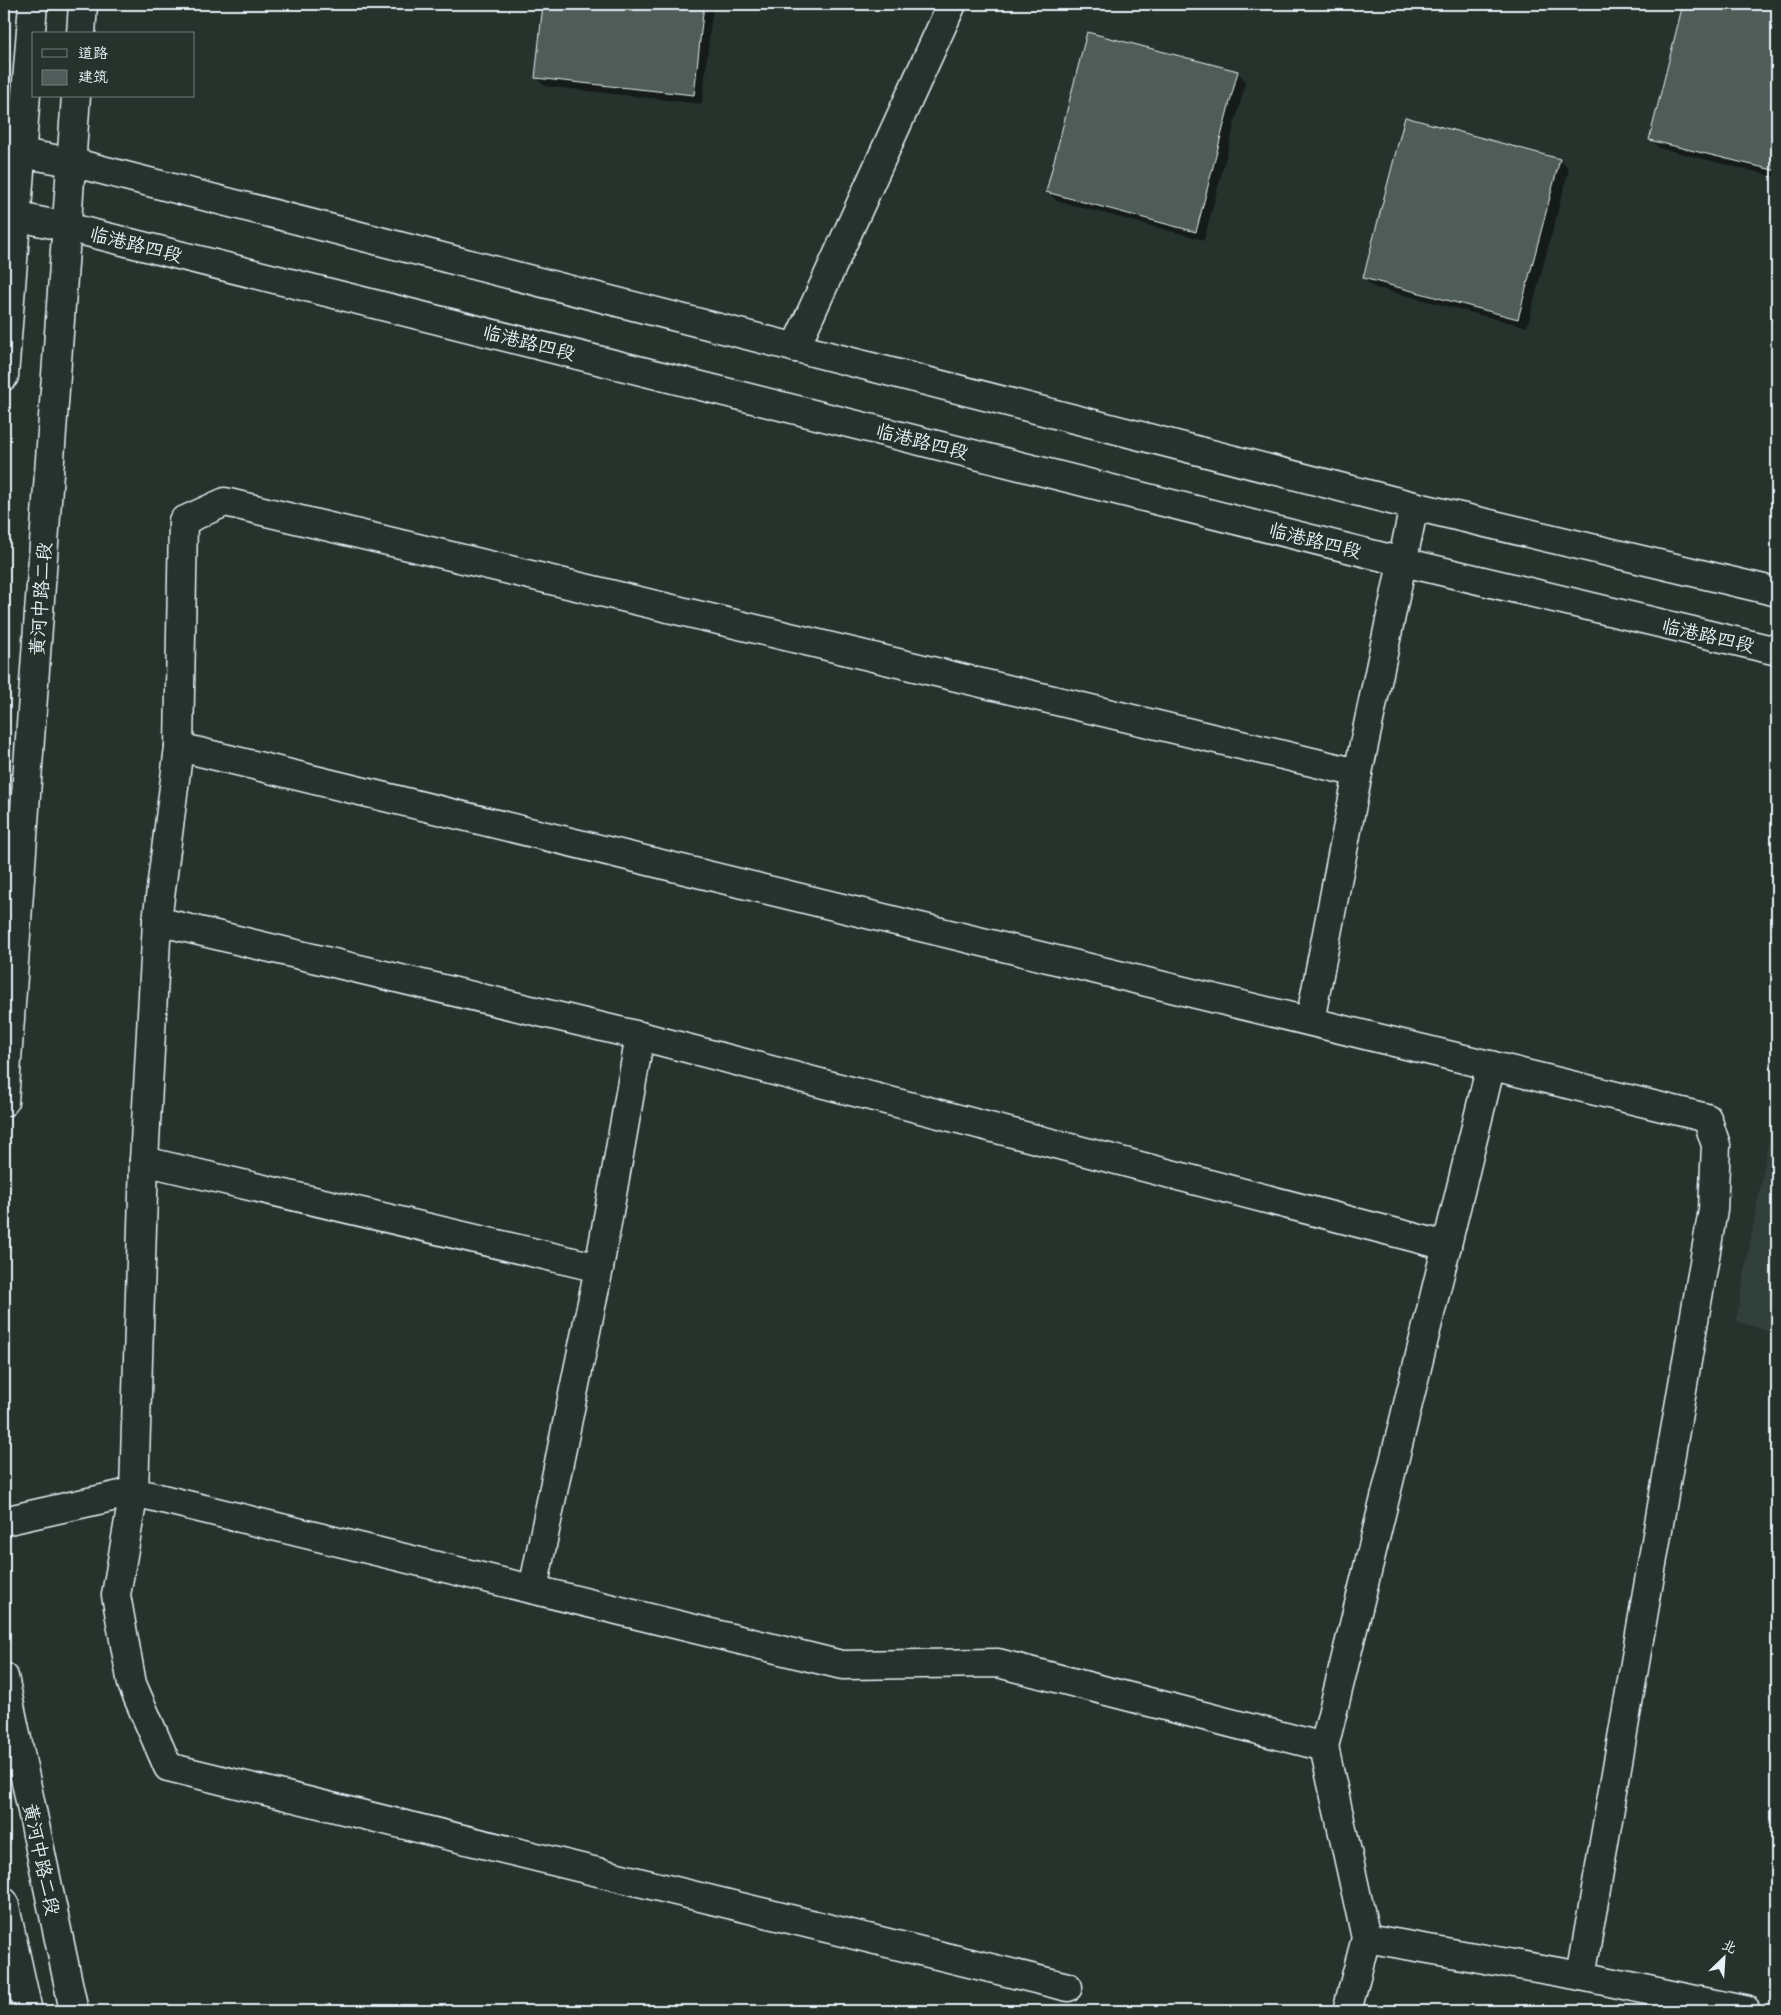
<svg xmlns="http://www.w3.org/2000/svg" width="1781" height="2015" font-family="'Patrick Hand','LXGW WenKai TC',sans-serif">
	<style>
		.built { fill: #333f3a }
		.shadow { fill: #0007 }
		.building { fill: #505c59; stroke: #e8f1f8 }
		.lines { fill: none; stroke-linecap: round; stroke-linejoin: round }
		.street-casing { stroke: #e8f1f8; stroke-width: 31 }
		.secondary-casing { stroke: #e8f1f8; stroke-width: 31 }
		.street { stroke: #26332d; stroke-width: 28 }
		.secondary { stroke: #26332d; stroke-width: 28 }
		.labels { text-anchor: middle; stroke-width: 4.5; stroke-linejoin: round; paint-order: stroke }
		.street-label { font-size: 19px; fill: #e8f1f8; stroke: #26332d }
	</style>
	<rect width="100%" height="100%" fill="#26332d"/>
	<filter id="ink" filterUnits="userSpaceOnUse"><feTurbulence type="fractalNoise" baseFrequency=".02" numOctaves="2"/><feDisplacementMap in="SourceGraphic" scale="10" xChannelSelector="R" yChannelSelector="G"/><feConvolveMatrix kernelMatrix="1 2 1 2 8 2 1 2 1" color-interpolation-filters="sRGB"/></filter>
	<g filter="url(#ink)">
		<path class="built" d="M 1777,1095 L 1777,1334 L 1736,1321 Z"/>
		<g class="shadow">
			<path d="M 544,4 L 713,4 L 702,104 L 545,86 L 536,77 Z"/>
			<path d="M 1684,4 L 1777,4 L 1777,177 L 1659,148 L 1651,139 Z"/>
			<path d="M 1237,72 L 1246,81 L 1204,240 L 1057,201 L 1048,192 Z"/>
			<path d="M 1406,119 L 1560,160 L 1569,169 L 1527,327 L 1373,287 L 1364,278 Z"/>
		</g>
		<g class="building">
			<path d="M 543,4 L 704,4 L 694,95 L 535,78 Z"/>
			<path d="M 1683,4 L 1777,4 L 1777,171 L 1649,140 Z"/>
			<path d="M 1087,32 L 1238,71 L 1196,232 L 1046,192 Z"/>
			<path d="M 1405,117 L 1560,159 L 1518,319 L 1363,278 Z"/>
		</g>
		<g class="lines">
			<defs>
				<g id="street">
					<path d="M 795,348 L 952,4"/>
					<path d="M 179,747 L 1707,1118 L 1716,1145 L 1713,1210 L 1581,1976 L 1748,2011"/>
					<path d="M 157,921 L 640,1036 L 599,1268 L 533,1589"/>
					<path d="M 1310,1021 L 1358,773"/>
					<path d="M 640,1036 L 1447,1246"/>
					<path d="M 144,1161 L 599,1268"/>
					<path d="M 4,1521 L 134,1492 L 842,1665 L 998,1663 L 1324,1747 L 1366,1938 L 1347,2011"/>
					<path d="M 1324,1747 L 1491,1065"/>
					<path d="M 1366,1938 L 1581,1976"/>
					<path d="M 1068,1987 L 168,1767 L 132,1684 L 116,1595 L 134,1492 L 144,1161 L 157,921 L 179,747 L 183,521 L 225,502 L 1358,773 L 1414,506"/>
				</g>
				<g id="secondary">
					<path d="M 81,34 L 83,4"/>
					<path d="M 4,150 L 71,162 L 1414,506 L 1777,592"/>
					<path d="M 4,214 L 67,227 L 1403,562 L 1777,651"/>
					<path d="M 4,376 L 33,4"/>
					<path d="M 4,1102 L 76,96"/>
					<path d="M 4,1677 L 74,2011"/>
					<path d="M 4,1902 L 28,2011"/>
				</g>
			</defs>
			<use href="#street" class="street-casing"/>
			<use href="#secondary" class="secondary-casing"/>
			<use href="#street" class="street"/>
			<use href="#secondary" class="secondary"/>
		</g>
	</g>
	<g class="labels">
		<g class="street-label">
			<text transform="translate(136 244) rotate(14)" y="7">临港路四段</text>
			<text transform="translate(529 342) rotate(14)" y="7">临港路四段</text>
			<text transform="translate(922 441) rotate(14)" y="7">临港路四段</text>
			<text transform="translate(1315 540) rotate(14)" y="7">临港路四段</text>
			<text transform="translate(40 599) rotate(-86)" y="7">黄河中路二段</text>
			<text transform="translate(1708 635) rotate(13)" y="7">临港路四段</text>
			<text transform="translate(42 1859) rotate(78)" y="7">黄河中路二段</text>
		</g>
	</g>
	<rect width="1781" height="2015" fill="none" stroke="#26332d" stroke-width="20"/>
	<rect x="10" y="10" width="1761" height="1995" fill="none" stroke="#e8f1f8" stroke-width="2" filter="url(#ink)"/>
	<rect x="32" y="32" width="162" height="65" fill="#26332d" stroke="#747f7e"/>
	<rect x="42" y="49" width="25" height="8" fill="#26332d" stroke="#747f7e"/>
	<text x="78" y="58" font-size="15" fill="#e8f1f8">道路</text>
	<rect x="42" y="70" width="25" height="15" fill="#505c59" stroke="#747f7e"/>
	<text x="78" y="82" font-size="15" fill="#e8f1f8">建筑</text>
	<g transform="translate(1724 1958) rotate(25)" stroke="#26332d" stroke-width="4" paint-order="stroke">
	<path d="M0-4L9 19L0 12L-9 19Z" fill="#e8f1f8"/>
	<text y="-8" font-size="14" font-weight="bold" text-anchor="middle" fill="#e8f1f8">北</text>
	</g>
</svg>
